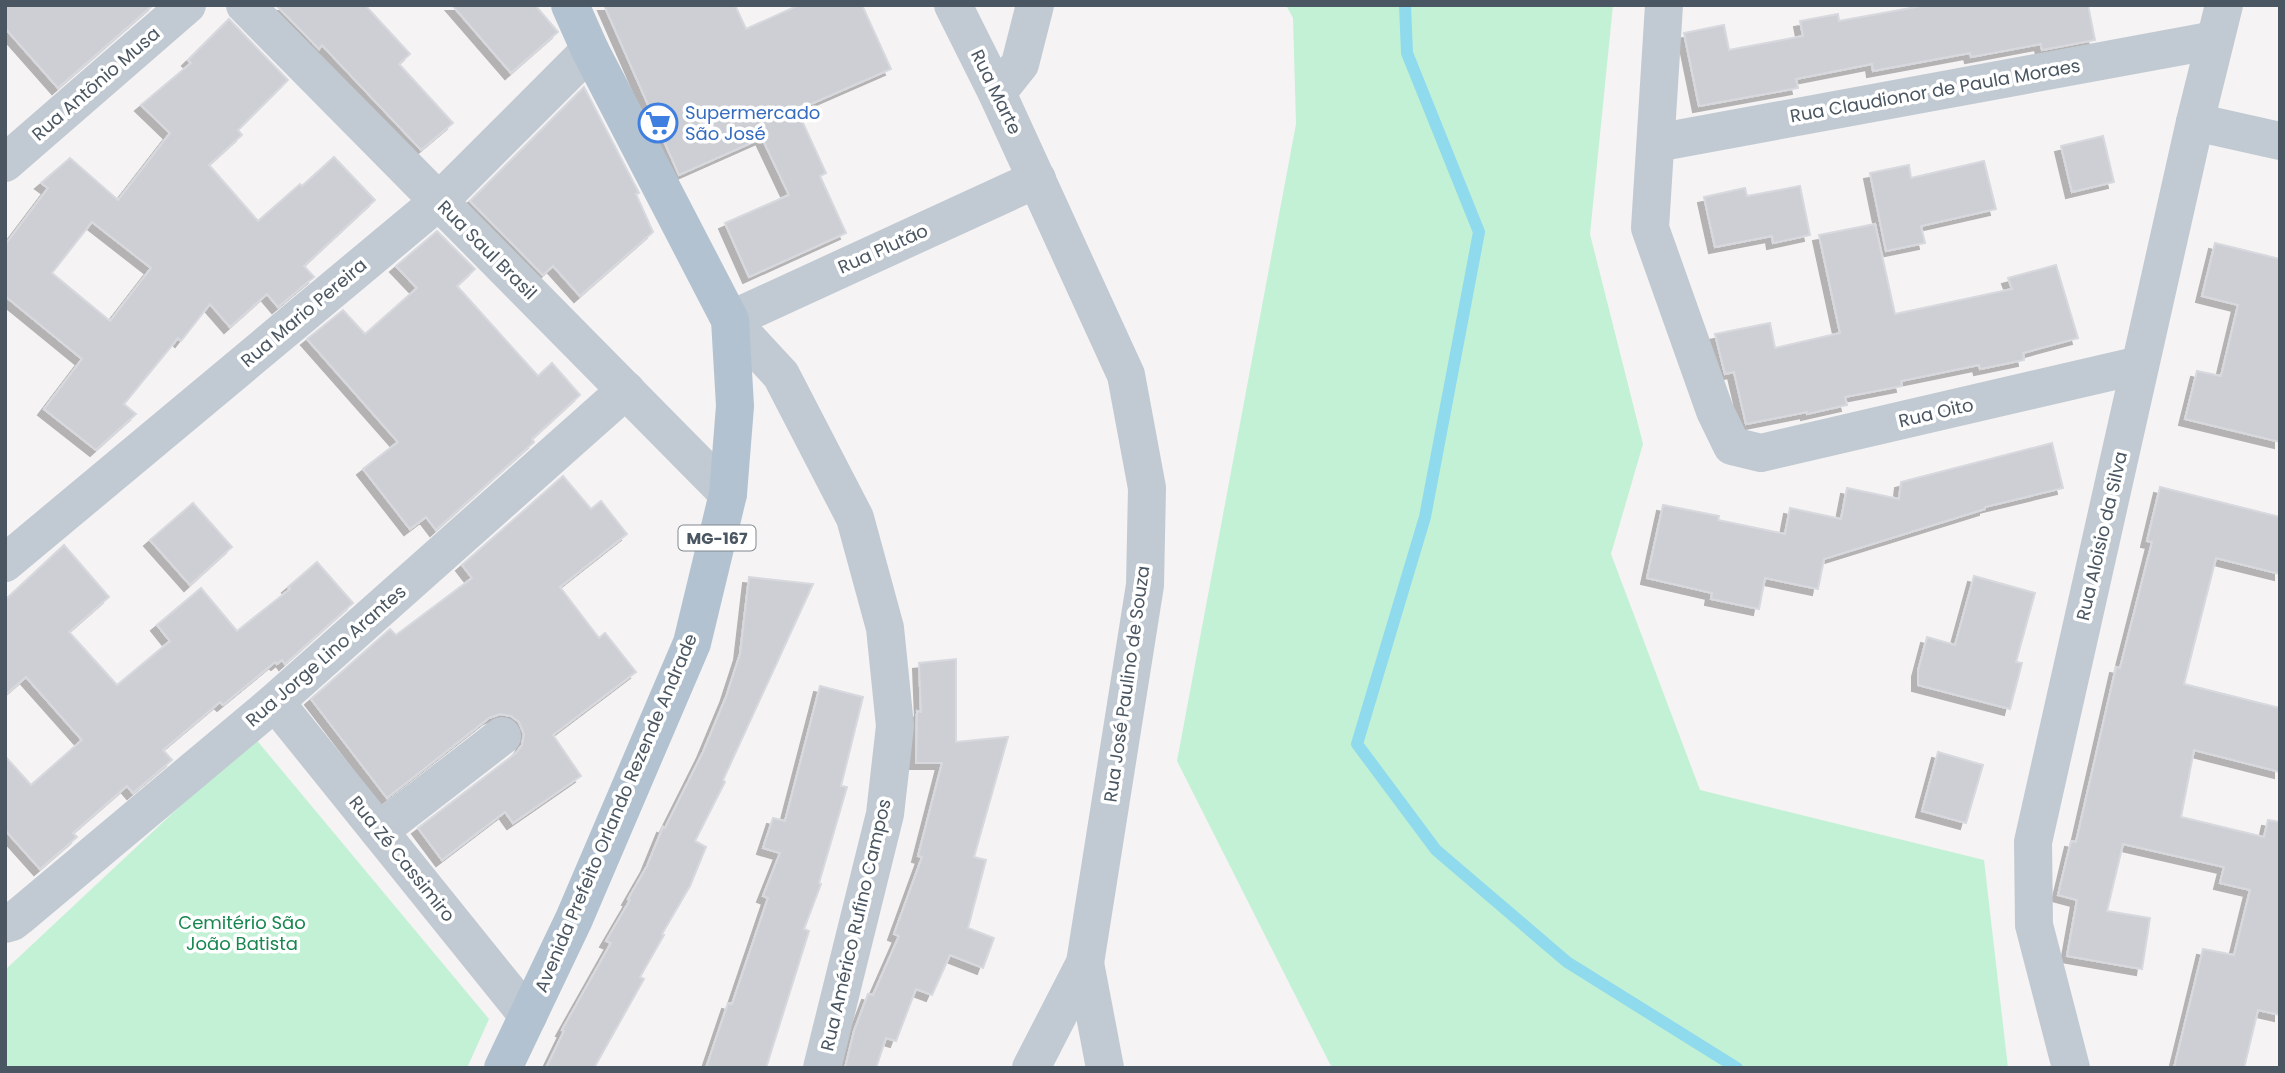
<svg xmlns="http://www.w3.org/2000/svg" width="2285" height="1073" font-family="Poppins,sans-serif">
	<style>
		.green { fill: #c3f1d5 }
		.lines { fill: none; stroke-linecap: round; stroke-linejoin: round }
		.stream { stroke: #90daee; stroke-width: 12 }
		.building { fill: #cdcfd5; stroke: #d7d9de; stroke-width: 2; fill-rule: evenodd; filter: url(#shadow) }
		.street { stroke: #c1cad2; stroke-width: 38 }
		.primary { stroke: #b3c2d1; stroke-width: 38 }
		.labels { text-anchor: middle; stroke-width: 7; stroke-linejoin: round; paint-order: stroke }
		.shield { fill: #fff; stroke: #808990; stroke-width: 2 }
		.shield-label { font-size: 16px; font-weight: bold; fill: #4a5661 }
		.street-label { font-size: 18px; fill: #4a5661; stroke: #fff }
		.shop-label { font-size: 18px; fill: #366cbe; stroke: #fff; text-anchor: start }
		.park-label { font-size: 18px; fill: #17864f; stroke: #fff }
	</style>
	<defs>
		<filter id="shadow"><feDropShadow dx="-6" dy="6" stdDeviation="0" flood-color="#0004"/></filter>
	</defs>
	<rect width="100%" height="100%" fill="#f5f3f3"/>
	<g class="green">
		<path d="M 1286,5 L 1613,5 L 1590,234 L 1643,444 L 1611,554 L 1700,790 L 1984,860 L 2008,1068 L 1332,1068 L 1177,761 L 1296,124 L 1293,18 Z"/>
		<path d="M 254,737 L 489,1019 L 467,1068 L 5,1068 L 5,970 Z"/>
	</g>
	<g class="lines">
		<path class="stream" d="M 1405,5 L 1407,53 L 1479,232 L 1425,517 L 1357,744 L 1436,850 L 1567,962 L 1737,1068"/>
	</g>
	<g class="building">
		<path d="M 5,5 L 153,5 L 58,88 L 5,28 Z"/>
		<path d="M 276,5 L 365,5 L 410,54 L 399,64 L 453,123 L 421,150 L 322,45 L 319,49 Z"/>
		<path d="M 452,5 L 535,5 L 558,32 L 511,73 Z"/>
		<path d="M 604,5 L 735,5 L 746,29 L 799,5 L 862,5 L 891,69 L 797,110 L 826,173 L 820,176 L 846,233 L 749,277 L 725,223 L 789,195 L 762,138 L 679,175 Z"/>
		<path d="M 1927,5 L 2088,5 L 2095,40 L 2042,50 L 2041,44 L 1971,57 L 1970,53 L 1873,71 L 1872,64 L 1796,79 L 1798,88 L 1699,106 L 1684,33 L 1724,25 L 1729,50 L 1803,36 L 1800,21 L 1838,14 L 1839,21 Z"/>
		<path d="M 229,19 L 288,80 L 238,130 L 242,135 L 209,165 L 258,221 L 300,184 L 302,186 L 334,157 L 375,200 L 304,266 L 314,277 L 278,307 L 267,294 L 230,327 L 210,304 L 181,341 L 178,338 L 124,404 L 136,414 L 96,450 L 44,409 L 82,359 L 5,296 L 5,245 L 48,188 L 41,183 L 70,158 L 118,200 L 170,133 L 141,105 L 191,63 L 188,60 ZM 92,222 L 151,268 L 110,321 L 52,273 Z"/>
		<path d="M 584,87 L 639,193 L 636,194 L 653,232 L 580,296 L 553,266 L 543,275 L 470,201 Z"/>
		<path d="M 2103,136 L 2114,182 L 2072,192 L 2061,146 Z"/>
		<path d="M 1984,161 L 1996,209 L 1921,226 L 1925,243 L 1886,251 L 1870,173 L 1909,165 L 1911,178 Z"/>
		<path d="M 1800,186 L 1810,235 L 1773,243 L 1772,236 L 1715,247 L 1704,197 L 1745,188 L 1747,196 Z"/>
		<path d="M 1875,224 L 1895,314 L 2012,289 L 2008,278 L 2056,265 L 2078,338 L 2023,353 L 2024,360 L 1980,369 L 1979,365 L 1901,381 L 1902,386 L 1845,397 L 1847,405 L 1807,414 L 1807,412 L 1746,424 L 1734,372 L 1725,374 L 1715,334 L 1770,323 L 1775,348 L 1840,333 L 1819,235 Z"/>
		<path d="M 437,231 L 475,269 L 457,286 L 538,376 L 552,363 L 580,395 L 532,439 L 534,442 L 436,530 L 426,517 L 410,529 L 363,469 L 398,442 L 307,339 L 343,310 L 365,334 L 417,288 L 396,266 Z"/>
		<path d="M 2215,243 L 2280,259 L 2280,442 L 2185,419 L 2197,371 L 2221,376 L 2238,305 L 2202,296 Z"/>
		<path d="M 2052,443 L 2063,488 L 1985,507 L 1985,509 L 1824,559 L 1818,589 L 1765,578 L 1759,609 L 1711,599 L 1712,593 L 1647,578 L 1663,505 L 1719,516 L 1718,520 L 1785,534 L 1790,508 L 1841,519 L 1847,488 L 1899,499 L 1901,482 Z"/>
		<path d="M 563,476 L 591,509 L 601,501 L 627,534 L 560,587 L 599,638 L 605,633 L 636,672 L 553,735 L 581,776 L 513,823 L 505,812 L 442,860 L 418,828 L 516,753 L 522,745 L 524,734 L 519,722 L 511,716 L 500,714 L 489,718 L 387,798 L 311,699 L 390,629 L 396,635 L 472,578 L 462,565 Z"/>
		<path d="M 2160,487 L 2280,517 L 2280,574 L 2216,558 L 2184,684 L 2280,708 L 2280,772 L 2194,750 L 2181,817 L 2264,837 L 2268,820 L 2280,822 L 2280,1015 L 2258,1010 L 2244,1068 L 2174,1068 L 2203,949 L 2234,955 L 2250,890 L 2220,883 L 2224,867 L 2123,844 L 2107,911 L 2150,918 L 2142,969 L 2067,956 L 2077,900 L 2058,895 L 2071,841 L 2076,842 L 2116,667 L 2120,668 L 2152,542 L 2147,541 Z"/>
		<path d="M 193,503 L 232,547 L 190,585 L 150,540 Z"/>
		<path d="M 64,545 L 109,597 L 69,632 L 117,685 L 170,641 L 157,625 L 201,588 L 237,631 L 290,589 L 288,587 L 317,562 L 353,603 L 285,664 L 282,660 L 277,664 L 275,662 L 223,705 L 220,702 L 163,750 L 172,760 L 133,793 L 127,786 L 73,833 L 77,837 L 40,869 L 5,830 L 5,756 L 31,785 L 82,740 L 26,677 L 5,695 L 5,600 Z"/>
		<path d="M 1974,576 L 2035,593 L 2016,662 L 2022,663 L 2010,709 L 1918,685 L 1918,671 L 1927,637 L 1955,645 Z"/>
		<path d="M 749,577 L 813,584 L 723,780 L 725,782 L 695,841 L 706,847 L 690,886 L 662,934 L 664,935 L 640,977 L 644,979 L 594,1068 L 546,1068 L 564,1031 L 562,1030 L 611,943 L 606,941 L 630,900 L 628,899 L 647,866 L 663,827 L 665,828 L 703,752 L 726,697 L 740,654 Z"/>
		<path d="M 956,659 L 956,742 L 1008,737 L 974,857 L 986,860 L 968,928 L 994,938 L 983,968 L 950,955 L 932,995 L 916,989 L 896,1041 L 886,1038 L 876,1068 L 845,1068 L 854,1031 L 868,994 L 873,995 L 899,936 L 894,934 L 922,857 L 918,856 L 942,763 L 916,763 L 917,711 L 921,712 L 919,663 Z"/>
		<path d="M 820,686 L 863,697 L 841,786 L 847,787 L 819,883 L 821,884 L 804,929 L 809,931 L 766,1068 L 706,1068 L 728,1003 L 732,1004 L 768,898 L 763,896 L 780,853 L 763,848 L 773,818 L 785,821 Z"/>
		<path d="M 1938,752 L 1983,765 L 1966,823 L 1922,811 Z"/>
	</g>
	<g class="lines">
		<g class="street">
			<path d="M 245,5 L 728,494"/>
			<path d="M 953,5 L 997,93 L 1126,375 L 1147,488 L 1145,585 L 1085,963 L 1031,1068"/>
			<path d="M 1664,5 L 1650,228 L 1715,411 L 1732,446 L 1761,453 L 2140,365"/>
			<path d="M 997,93 L 1020,64 L 1035,5"/>
			<path d="M 2195,122 L 2280,141"/>
			<path d="M 1656,143 L 2215,40"/>
			<path d="M 5,163 L 187,5"/>
			<path d="M 5,563 L 439,201 L 590,50"/>
			<path d="M 275,702 L 528,1016"/>
			<path d="M 379,831 L 502,736"/>
			<path d="M 5,924 L 12,922 L 21,915 L 275,702 L 626,390"/>
			<path d="M 1085,963 L 1105,1068"/>
			<path d="M 822,1068 L 885,814 L 895,726 L 885,628 L 855,518 L 781,375 L 730,320 L 1037,179"/>
			<path d="M 2071,1068 L 2034,925 L 2033,842 L 2195,122 L 2224,5"/>
		</g>
		<path class="primary" d="M 503,1068 L 574,919 L 692,643 L 728,494 L 735,406 L 730,320 L 590,50 L 570,5"/>
	</g>
	<defs>
		<symbol id="supermarket-ring" viewBox="-11 -11 22 22"><circle r="9.5" fill="#fff" stroke="#3f7fe0" stroke-width="1.5"/><path d="M-6-5.5h2.5l.6 2H6L4.5 2H-2.5L-4.4-4H-6ZM-1.5 3.2a1.3 1.3 0 1 0 .1 0ZM3 3.2a1.3 1.3 0 1 0 .1 0Z" fill="#3f7fe0"/></symbol>
	</defs>
	<g fill-rule="evenodd">
		<use href="#supermarket-ring" x="636" y="101" width="44" height="44"/>
	</g>
	<g class="labels">
		<rect class="shield" x="678.5" y="525.5" width="77" height="25" rx="5"/>
		<g class="shield-label">
			<text x="717" y="544">MG-167</text>
		</g>
		<g class="street-label">
			<text transform="translate(96 84) rotate(-41)" y="6">Rua Antônio Musa</text>
			<text transform="translate(1935 91) rotate(-10)" y="6">Rua Claudionor de Paula Moraes</text>
			<text transform="translate(996 92) rotate(64)" y="6">Rua Marte</text>
			<text transform="translate(883 249) rotate(-24)" y="6">Rua Plutão</text>
			<text transform="translate(487 250) rotate(45)" y="6">Rua Saul Brasil</text>
			<text transform="translate(304 313) rotate(-40)" y="6">Rua Mario Pereira</text>
			<text transform="translate(1936 413) rotate(-13)" y="6">Rua Oito</text>
			<text transform="translate(2102 536) rotate(-77)" y="6">Rua Aloisio da Silva</text>
			<text transform="translate(326 656) rotate(-41)" y="6">Rua Jorge Lino Arantes</text>
			<text transform="translate(1127 684) rotate(-82)" y="6">Rua José Paulino de Souza</text>
			<text transform="translate(616 813) rotate(-67)" y="6">Avenida Prefeito Orlando Rezende Andrade</text>
			<text transform="translate(402 859) rotate(51)" y="6">Rua Zé Cassimiro</text>
			<text transform="translate(856 925) rotate(-77)" y="6">Rua Américo Rufino Campos</text>
		</g>
		<g class="shop-label">
			<text x="685" y="119">Supermercado<tspan x="685" dy="21">São José</tspan></text>
		</g>
		<g class="park-label">
			<text x="242" y="929">Cemitério São<tspan x="242" dy="21">João Batista</tspan></text>
		</g>
	</g>
	<rect width="2285" height="1073" fill="none" stroke="#4a5661" stroke-width="14"/>
</svg>
